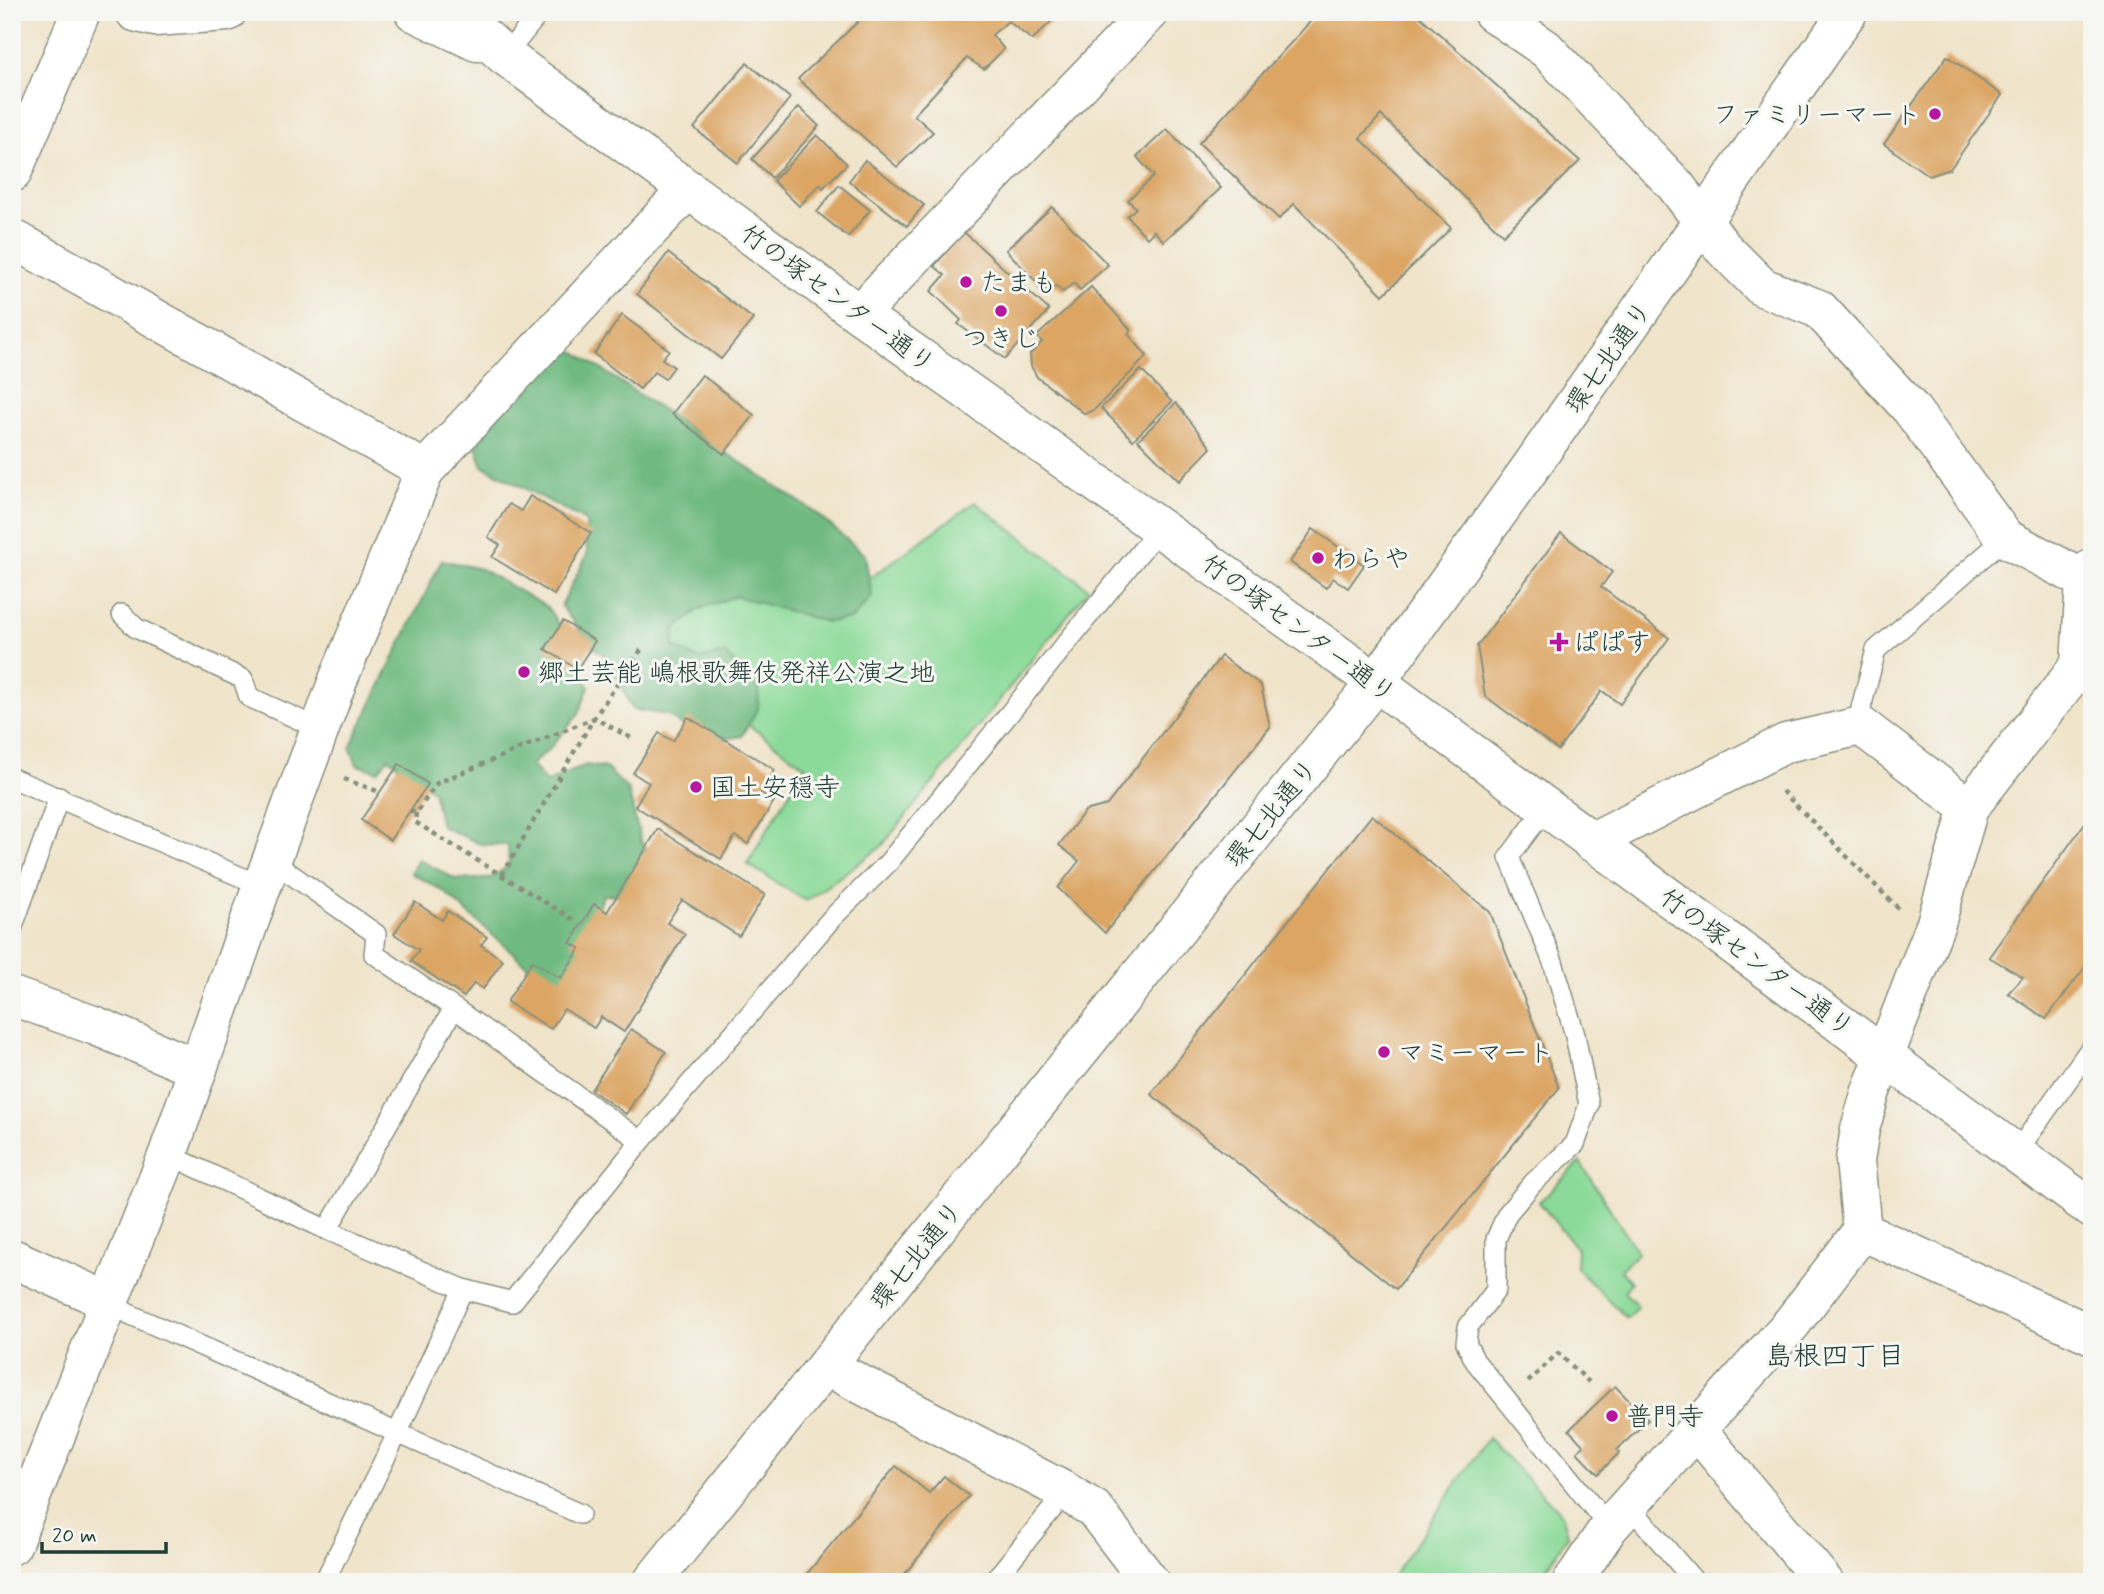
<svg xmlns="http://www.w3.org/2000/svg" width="2104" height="1594" font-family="Mynerve,'Klee One',sans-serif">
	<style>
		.green { fill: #8bda99; stroke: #558c66; stroke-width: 2 }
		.forest { fill: #70ba81; stroke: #487c5a; stroke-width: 2 }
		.building { fill: #dca563 }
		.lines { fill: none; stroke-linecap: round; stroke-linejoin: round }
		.service-casing { stroke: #88907f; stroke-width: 22 }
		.minor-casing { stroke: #88907f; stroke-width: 41 }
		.tertiary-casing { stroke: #88907f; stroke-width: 41 }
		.path { stroke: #88907f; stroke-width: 4.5; stroke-dasharray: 5 5; stroke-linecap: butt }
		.service { stroke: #fff; stroke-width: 19 }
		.minor { stroke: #fff; stroke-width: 38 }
		.tertiary { stroke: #fff; stroke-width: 38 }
		.poi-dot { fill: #b5179e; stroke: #f6f6f2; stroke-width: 2.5 }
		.labels { text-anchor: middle; stroke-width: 6; stroke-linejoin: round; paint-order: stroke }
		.poi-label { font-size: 26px; fill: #1f3d34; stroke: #f6f6f2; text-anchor: start }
		.street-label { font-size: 26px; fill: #1f3d34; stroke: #f6f6f2 }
		.neighbourhood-label { font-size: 28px; fill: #1f3d34; stroke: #f6f6f2 }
	</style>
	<rect width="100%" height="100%" fill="#f6f6f2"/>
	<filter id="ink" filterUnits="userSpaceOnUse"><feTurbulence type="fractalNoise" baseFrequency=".0143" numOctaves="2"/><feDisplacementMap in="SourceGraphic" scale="14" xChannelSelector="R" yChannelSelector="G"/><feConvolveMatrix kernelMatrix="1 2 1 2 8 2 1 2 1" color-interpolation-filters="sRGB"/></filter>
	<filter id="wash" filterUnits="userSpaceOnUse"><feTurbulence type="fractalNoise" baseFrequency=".00686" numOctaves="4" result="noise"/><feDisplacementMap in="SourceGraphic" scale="28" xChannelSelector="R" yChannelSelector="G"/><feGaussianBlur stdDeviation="1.57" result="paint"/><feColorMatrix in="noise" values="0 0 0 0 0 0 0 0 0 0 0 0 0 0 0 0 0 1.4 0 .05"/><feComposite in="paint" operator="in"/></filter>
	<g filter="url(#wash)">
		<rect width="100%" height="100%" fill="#f0e4ca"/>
		<g class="green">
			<path d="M 975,502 L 1089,589 L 881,847 L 806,901 L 747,864 L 805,766 L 653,656 L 707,565 L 867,580 Z"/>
			<path d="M 1580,1162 L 1638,1253 L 1620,1270 L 1631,1282 L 1624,1292 L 1638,1306 L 1627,1318 L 1576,1268 L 1577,1249 L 1539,1202 Z"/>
			<path d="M 1488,1438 L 1563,1516 L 1568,1535 L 1538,1582 L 1389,1582 Z"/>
		</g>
		<g class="forest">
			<path d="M 556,350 L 574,351 L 816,513 L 865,555 L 872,596 L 852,619 L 827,622 L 736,596 L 699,609 L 675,630 L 674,647 L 698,659 L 725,653 L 759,690 L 758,708 L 742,736 L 705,742 L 667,715 L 632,709 L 609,659 L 592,646 L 561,606 L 587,555 L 586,521 L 483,466 L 476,447 L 492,421 Z"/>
			<path d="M 442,560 L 481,569 L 547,607 L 560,626 L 589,687 L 578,715 L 549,749 L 531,765 L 546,783 L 586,765 L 606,768 L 628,790 L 641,841 L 655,862 L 635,894 L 603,895 L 584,961 L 550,986 L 442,890 L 411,873 L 418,859 L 455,879 L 489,879 L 509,866 L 508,845 L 480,844 L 441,826 L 433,790 L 388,758 L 378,771 L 357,765 L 350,747 Z"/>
		</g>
		<g id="blocks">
			<g class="building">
				<path d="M 868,12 L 1061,12 L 1032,40 L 1008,21 L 992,35 L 1004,49 L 984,69 L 967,58 L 914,115 L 933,132 L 897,167 L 798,79 Z"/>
				<path d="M 1319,12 L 1415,12 L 1580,161 L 1503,235 L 1381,115 L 1360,138 L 1451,228 L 1383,295 L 1294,204 L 1279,219 L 1199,143 Z"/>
				<path d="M 1947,56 L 2002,95 L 1950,169 L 1929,176 L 1884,144 Z"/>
				<path d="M 747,63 L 790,98 L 738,163 L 694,128 Z"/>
				<path d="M 799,107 L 819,126 L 772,178 L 752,159 Z"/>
				<path d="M 1167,129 L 1221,188 L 1164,241 L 1154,231 L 1147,238 L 1127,216 L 1136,208 L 1128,200 L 1154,176 L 1137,157 Z"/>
				<path d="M 817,135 L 847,164 L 823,188 L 820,184 L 799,206 L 773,181 Z"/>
				<path d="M 865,160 L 924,205 L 907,226 L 849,181 Z"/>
				<path d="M 839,185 L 870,210 L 848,237 L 817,212 Z"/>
				<path d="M 1052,207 L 1108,265 L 1080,290 L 1074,283 L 1063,292 L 1056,286 L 1045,291 L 1006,250 Z"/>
				<path d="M 964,232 L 1049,310 L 1005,359 L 958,324 L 961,320 L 931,291 L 945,275 L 934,266 Z"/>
				<path d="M 668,253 L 753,319 L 721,359 L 637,294 Z"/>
				<path d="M 1091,287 L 1131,330 L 1128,334 L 1147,356 L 1095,409 L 1085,414 L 1037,377 L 1031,366 L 1030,354 L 1042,342 L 1037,336 Z"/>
				<path d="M 622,315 L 669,350 L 662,359 L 674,367 L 665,379 L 654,372 L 640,389 L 594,354 Z"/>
				<path d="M 1141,370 L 1172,402 L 1133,440 L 1101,408 Z"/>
				<path d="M 702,375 L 754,415 L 724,454 L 672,414 Z"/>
				<path d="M 1176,403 L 1211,448 L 1179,481 L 1138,440 Z"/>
				<path d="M 530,496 L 591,533 L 554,595 L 492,557 L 500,545 L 488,537 L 509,504 L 521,511 Z"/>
				<path d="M 1313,529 L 1364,565 L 1348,588 L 1333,578 L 1326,588 L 1290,562 Z"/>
				<path d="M 1561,533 L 1612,572 L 1601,587 L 1669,638 L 1620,704 L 1602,691 L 1558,750 L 1485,696 L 1477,646 Z"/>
				<path d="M 563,621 L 595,641 L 577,669 L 545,649 Z"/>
				<path d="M 1221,656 L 1261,685 L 1270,727 L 1105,933 L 1058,888 L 1079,861 L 1059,845 L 1085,811 L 1107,805 Z"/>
				<path d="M 688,717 L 775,770 L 761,793 L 774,801 L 748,844 L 735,836 L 721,859 L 635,806 L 649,783 L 633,773 L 659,733 L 673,741 Z"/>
				<path d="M 399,764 L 428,784 L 390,840 L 361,820 Z"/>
				<path d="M 2092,813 L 2092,958 L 2046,1019 L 2008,993 L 2023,977 L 1989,957 Z"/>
				<path d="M 1372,815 L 1490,912 L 1559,1088 L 1396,1289 L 1151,1094 Z"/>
				<path d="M 658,829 L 765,895 L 739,936 L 682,900 L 667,923 L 685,934 L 624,1032 L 601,1017 L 594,1028 L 564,1009 L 551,1029 L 507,1002 L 532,961 L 561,978 L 580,948 L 570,943 L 594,904 L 607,912 Z"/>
				<path d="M 415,902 L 442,920 L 448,911 L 487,937 L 481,945 L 503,960 L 483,989 L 474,983 L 464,997 L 411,961 L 419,950 L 394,934 Z"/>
				<path d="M 631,1029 L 666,1052 L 626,1114 L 591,1090 Z"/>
				<path d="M 1615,1386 L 1648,1420 L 1617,1450 L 1619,1453 L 1598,1474 L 1577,1452 L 1584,1446 L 1569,1430 Z"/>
				<path d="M 896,1466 L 929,1493 L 944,1476 L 969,1496 L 898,1582 L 800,1582 Z"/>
			</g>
		</g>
	</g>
	<g filter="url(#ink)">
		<use href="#blocks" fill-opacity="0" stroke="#88907f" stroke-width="2"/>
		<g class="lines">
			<defs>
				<g id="service">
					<path d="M 505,56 L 540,12"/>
					<path d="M 122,614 L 136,628 L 243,679 L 249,697 L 320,729"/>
					<path d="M 1861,726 L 1861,708 L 1876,650 L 2005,538"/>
					<path d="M 12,778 L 262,886"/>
					<path d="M 1545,809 L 1509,857 L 1553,962 L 1575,1035 L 1589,1105 L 1575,1144 L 1533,1183 L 1507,1214 L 1496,1239 L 1496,1290 L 1468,1327 L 1466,1343 L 1475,1361 L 1609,1527"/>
					<path d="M 272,861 L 376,934 L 374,954 L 454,1008 L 327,1230"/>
					<path d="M 12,929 L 59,797"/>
					<path d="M 454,1008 L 641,1141"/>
					<path d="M 2016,1153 L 2092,1046"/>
					<path d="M 168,1154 L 327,1230 L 463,1289"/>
					<path d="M 110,1302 L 129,1314 L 580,1514"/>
					<path d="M 1628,1504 L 1695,1582"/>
					<path d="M 324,1582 L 397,1434 L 463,1289 L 512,1302 L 641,1141 L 832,918 L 888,863 L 1159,529"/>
					<path d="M 993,1582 L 1066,1492"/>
				</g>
				<g id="minor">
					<path d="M 135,12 L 155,17 L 227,12"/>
					<path d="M 1492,12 L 1546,49 L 1676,186 L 1723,248 L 1762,287 L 1819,309 L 1911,409 L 2005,538 L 2085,580"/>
					<path d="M 12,173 L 81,12"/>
					<path d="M 12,238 L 425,470"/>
					<path d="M 859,314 L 1150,12"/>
					<path d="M 1591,842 L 1786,743 L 1861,726 L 1969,808"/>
					<path d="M 12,996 L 96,1026 L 198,1069"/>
					<path d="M 1862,1231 L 2092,1335"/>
					<path d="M 12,1258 L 110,1302"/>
					<path d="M 826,1366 L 1066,1492 L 1094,1509 L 1150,1582"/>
					<path d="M 1697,1430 L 1824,1582"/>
					<path d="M 12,1545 L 168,1154 L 262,886 L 338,680 L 425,470 L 688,189"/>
					<path d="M 1572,1582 L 1609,1527 L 1792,1323 L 1862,1231 L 1855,1160 L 1860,1129 L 1871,1091 L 1936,923 L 1969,808 L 2080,665 L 2085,580 L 2092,568"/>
				</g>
				<g id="tertiary">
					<path d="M 414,12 L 477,42"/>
					<path d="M 456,12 L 505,56 L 859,314 L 1376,682 L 2092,1209"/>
					<path d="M 652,1582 L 1376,682 L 1528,471 L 1848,12"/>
				</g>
			</defs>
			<use href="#service" class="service-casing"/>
			<use href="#minor" class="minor-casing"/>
			<use href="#tertiary" class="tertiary-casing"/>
			<g class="path">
				<path d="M 344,779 L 380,792"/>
				<path d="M 1782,791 L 1899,909"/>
				<path d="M 410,810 L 416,813 L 437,783 L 594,718 L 635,740"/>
				<path d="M 416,813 L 415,822 L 574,920"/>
				<path d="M 502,875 L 594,718 L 643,647"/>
				<path d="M 1528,1382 L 1558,1353 L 1589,1382"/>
			</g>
			<use href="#service" class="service"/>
			<use href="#minor" class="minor"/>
			<use href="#tertiary" class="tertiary"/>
		</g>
	</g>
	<g class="poi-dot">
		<circle cx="1935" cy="114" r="7"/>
		<circle cx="966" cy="282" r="7"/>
		<circle cx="1001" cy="311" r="7"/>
		<circle cx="1318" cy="558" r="7"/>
		<path d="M1555.5 631.5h7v7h7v7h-7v7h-7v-7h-7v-7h7z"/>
		<circle cx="524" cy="672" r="7"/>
		<circle cx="696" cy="787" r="7"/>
		<circle cx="1384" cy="1052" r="7"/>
		<circle cx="1612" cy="1416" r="7"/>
	</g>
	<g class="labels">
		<g class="poi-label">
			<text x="1921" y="123" text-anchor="end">ファミリーマート</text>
			<text x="980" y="291">たまも</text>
			<text x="1001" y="347" text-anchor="middle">つきじ</text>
			<text x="1332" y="567">わらや</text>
			<text x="1573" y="651">ぱぱす</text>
			<text x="538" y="681">郷土芸能 嶋根歌舞伎発祥公演之地</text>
			<text x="710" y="796">国土安穏寺</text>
			<text x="1398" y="1061">マミーマート</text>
			<text x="1626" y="1425">普門寺</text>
		</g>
		<g class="street-label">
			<text transform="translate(838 298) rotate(36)" y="9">竹の塚センター通り</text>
			<text transform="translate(1608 357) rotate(-55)" y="9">環七北通り</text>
			<text transform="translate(1299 628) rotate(36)" y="9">竹の塚センター通り</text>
			<text transform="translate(1271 813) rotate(-51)" y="9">環七北通り</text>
			<text transform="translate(1757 962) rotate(36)" y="9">竹の塚センター通り</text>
			<text transform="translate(916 1255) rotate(-51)" y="9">環七北通り</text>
		</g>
		<g class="neighbourhood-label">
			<text x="1835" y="1365">島根四丁目</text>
		</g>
	</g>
	<rect width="2104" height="1594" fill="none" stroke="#f6f6f2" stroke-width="42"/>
	<path d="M42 1542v10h124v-10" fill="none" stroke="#1f3d34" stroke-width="3.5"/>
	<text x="52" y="1542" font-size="21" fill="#1f3d34" stroke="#f6f6f2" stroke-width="5" paint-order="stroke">20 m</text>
</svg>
